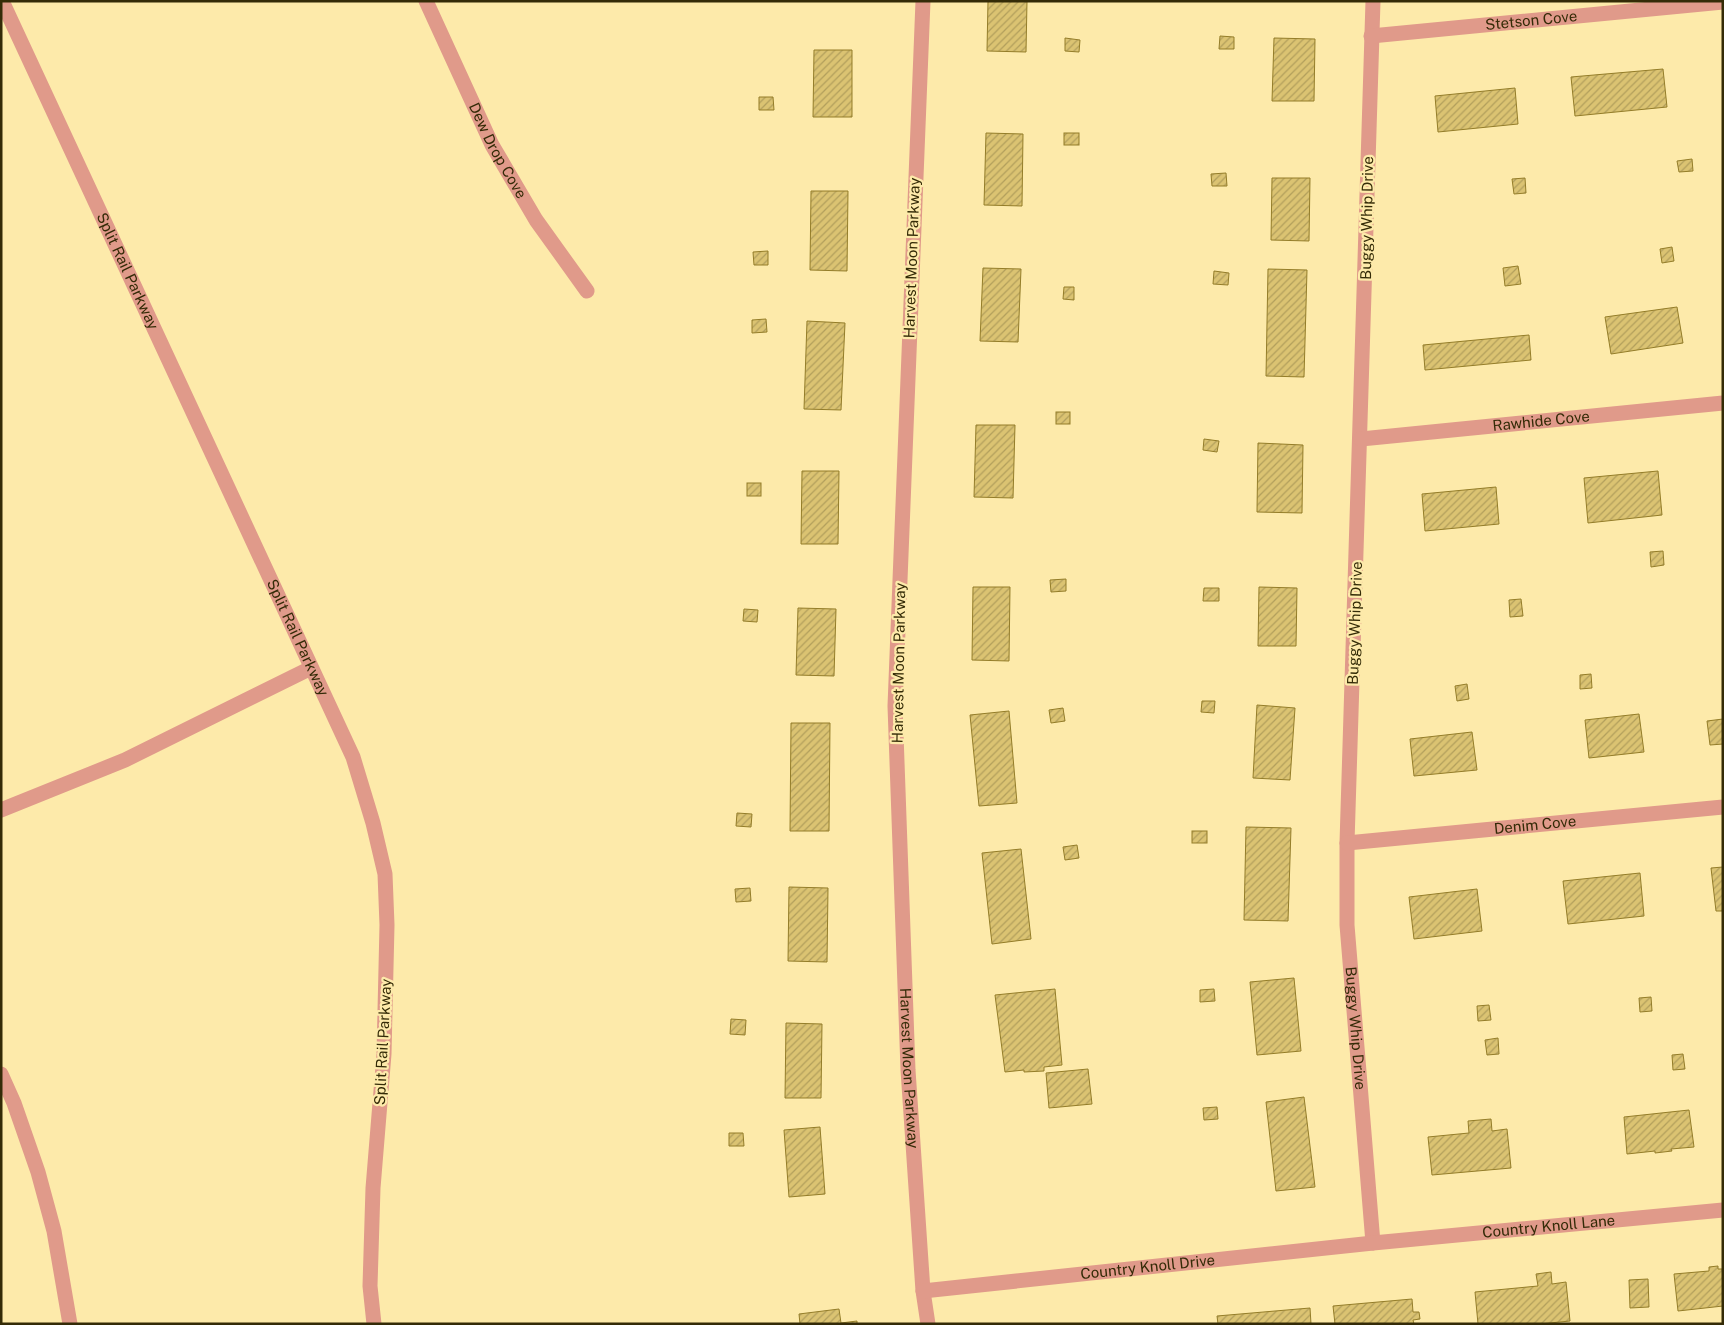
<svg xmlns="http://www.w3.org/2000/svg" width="1724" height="1325" font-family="'Public Sans',sans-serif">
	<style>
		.building { fill: url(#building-hatch); stroke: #947d29 }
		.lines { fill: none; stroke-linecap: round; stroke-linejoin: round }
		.minor { stroke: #e09a8a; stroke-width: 15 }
		.labels { text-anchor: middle; stroke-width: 4.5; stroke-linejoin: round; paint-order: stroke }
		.street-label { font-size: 15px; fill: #342b07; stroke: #fdeaaa }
	</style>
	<defs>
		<pattern id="building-hatch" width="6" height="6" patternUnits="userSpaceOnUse" patternTransform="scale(1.25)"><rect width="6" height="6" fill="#dbc372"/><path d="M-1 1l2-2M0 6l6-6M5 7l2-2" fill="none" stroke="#b29f5c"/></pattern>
	</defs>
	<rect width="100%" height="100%" fill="#fdeaaa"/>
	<g class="building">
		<path d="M 988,1 L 1027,1 L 1026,52 L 987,51 Z"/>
		<path d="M 1220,36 L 1234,37 L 1234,49 L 1219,49 Z"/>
		<path d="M 1065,38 L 1080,40 L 1079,52 L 1065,51 Z"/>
		<path d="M 1274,38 L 1315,39 L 1314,101 L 1272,101 Z"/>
		<path d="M 814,50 L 852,50 L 852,117 L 813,117 Z"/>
		<path d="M 1663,69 L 1667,107 L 1575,116 L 1571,77 Z"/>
		<path d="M 1515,88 L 1518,124 L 1438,132 L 1435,96 Z"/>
		<path d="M 759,97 L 773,97 L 774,110 L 759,110 Z"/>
		<path d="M 986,133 L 1023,134 L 1022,206 L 984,205 Z"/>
		<rect x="1064" y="133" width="15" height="12"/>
		<path d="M 1692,159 L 1693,171 L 1679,172 L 1677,161 Z"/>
		<path d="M 1226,173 L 1227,186 L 1212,186 L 1211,174 Z"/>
		<path d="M 1272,178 L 1310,178 L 1309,241 L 1271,240 Z"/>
		<path d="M 1525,178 L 1526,193 L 1514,194 L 1512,179 Z"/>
		<path d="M 811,191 L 848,191 L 847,271 L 810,270 Z"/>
		<path d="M 1672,247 L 1674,261 L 1662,263 L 1660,249 Z"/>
		<path d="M 768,251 L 768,265 L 754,265 L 753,252 Z"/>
		<path d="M 1518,266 L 1521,284 L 1505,286 L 1503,268 Z"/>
		<path d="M 983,268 L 1021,269 L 1018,342 L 980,341 Z"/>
		<path d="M 1268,269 L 1307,270 L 1304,377 L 1266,376 Z"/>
		<path d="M 1214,271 L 1229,273 L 1228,285 L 1213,284 Z"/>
		<path d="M 1064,287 L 1074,287 L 1074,300 L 1063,299 Z"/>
		<path d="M 1677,307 L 1683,343 L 1611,354 L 1605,317 Z"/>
		<path d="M 766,319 L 767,332 L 752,333 L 752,320 Z"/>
		<path d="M 807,321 L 845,323 L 841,410 L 804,409 Z"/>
		<path d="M 1529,335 L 1531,360 L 1425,370 L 1423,345 Z"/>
		<rect x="1056" y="412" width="14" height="12"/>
		<path d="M 976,425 L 1015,425 L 1013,498 L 974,497 Z"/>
		<path d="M 1204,439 L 1219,441 L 1217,452 L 1203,450 Z"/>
		<path d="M 1258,443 L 1303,445 L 1302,513 L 1257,512 Z"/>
		<path d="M 802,471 L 839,471 L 838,544 L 801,544 Z"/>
		<path d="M 1658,471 L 1662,515 L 1588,523 L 1584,478 Z"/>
		<rect x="747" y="483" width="14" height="13"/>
		<path d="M 1496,487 L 1499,524 L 1425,531 L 1422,494 Z"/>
		<path d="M 1663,551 L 1664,565 L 1651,567 L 1650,552 Z"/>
		<path d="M 1066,579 L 1066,591 L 1051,592 L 1050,580 Z"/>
		<path d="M 973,587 L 1010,587 L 1009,661 L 972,660 Z"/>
		<path d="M 1259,587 L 1297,588 L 1296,646 L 1258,646 Z"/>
		<path d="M 1204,588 L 1219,588 L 1219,601 L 1203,601 Z"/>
		<path d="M 1521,599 L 1523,616 L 1510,617 L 1509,600 Z"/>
		<path d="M 798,608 L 836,609 L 834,676 L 796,675 Z"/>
		<path d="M 744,609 L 758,610 L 757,622 L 743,621 Z"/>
		<path d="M 1591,674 L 1592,688 L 1580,689 L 1580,675 Z"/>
		<path d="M 1467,684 L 1469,699 L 1457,701 L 1455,686 Z"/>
		<path d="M 1202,701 L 1215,701 L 1214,713 L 1201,712 Z"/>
		<path d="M 1257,705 L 1295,708 L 1290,780 L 1253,778 Z"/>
		<path d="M 1063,708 L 1065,721 L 1051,723 L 1049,710 Z"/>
		<path d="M 1009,711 L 1017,803 L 979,806 L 970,715 Z"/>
		<path d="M 1639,714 L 1644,752 L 1589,758 L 1585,720 Z"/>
		<path d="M 1723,719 L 1723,744 L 1710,745 L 1707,721 Z"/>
		<path d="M 791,723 L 830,723 L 829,831 L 790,831 Z"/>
		<path d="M 1472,732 L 1477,770 L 1414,776 L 1410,739 Z"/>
		<path d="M 737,813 L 752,814 L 751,827 L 736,826 Z"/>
		<path d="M 1246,827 L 1291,828 L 1288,921 L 1244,920 Z"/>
		<rect x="1192" y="831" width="15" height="12"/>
		<path d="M 1077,845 L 1079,858 L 1065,860 L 1063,847 Z"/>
		<path d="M 1021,849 L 1031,939 L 992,944 L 982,853 Z"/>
		<path d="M 1723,867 L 1723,911 L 1716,911 L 1711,868 Z"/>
		<path d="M 1640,873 L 1644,916 L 1568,924 L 1563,881 Z"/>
		<path d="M 789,887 L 828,888 L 827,962 L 788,961 Z"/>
		<path d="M 750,888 L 751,901 L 736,902 L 735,889 Z"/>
		<path d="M 1477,889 L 1482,931 L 1414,939 L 1409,897 Z"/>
		<path d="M 1294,978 L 1301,1051 L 1257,1055 L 1250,982 Z"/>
		<path d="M 1055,989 L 1062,1065 L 1044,1067 L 1044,1071 L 1024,1072 L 1024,1070 L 1005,1072 L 995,995 Z"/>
		<path d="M 1214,989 L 1215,1001 L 1200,1002 L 1200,990 Z"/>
		<path d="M 1651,997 L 1652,1011 L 1640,1012 L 1639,998 Z"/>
		<path d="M 1489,1005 L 1491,1020 L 1478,1021 L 1477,1006 Z"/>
		<path d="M 731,1019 L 746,1020 L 745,1035 L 730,1034 Z"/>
		<path d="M 786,1023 L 822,1024 L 821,1098 L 785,1098 Z"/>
		<path d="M 1498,1038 L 1499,1054 L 1487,1055 L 1485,1040 Z"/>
		<path d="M 1683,1054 L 1685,1069 L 1673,1070 L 1672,1055 Z"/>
		<path d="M 1088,1069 L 1092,1104 L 1049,1108 L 1046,1073 Z"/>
		<path d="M 1304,1097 L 1315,1187 L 1276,1191 L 1266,1102 Z"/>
		<path d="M 1217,1107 L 1218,1119 L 1204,1120 L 1203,1108 Z"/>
		<path d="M 1689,1110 L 1694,1147 L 1671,1149 L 1672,1151 L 1655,1153 L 1655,1151 L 1627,1154 L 1624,1117 Z"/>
		<path d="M 1491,1119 L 1492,1131 L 1507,1129 L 1511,1168 L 1432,1175 L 1428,1137 L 1469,1133 L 1468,1121 Z"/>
		<path d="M 820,1127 L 825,1194 L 789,1197 L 784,1130 Z"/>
		<path d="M 729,1133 L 743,1133 L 744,1146 L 729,1146 Z"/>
		<path d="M 1718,1266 L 1718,1269 L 1723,1269 L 1723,1306 L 1678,1311 L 1674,1274 L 1709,1271 L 1709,1267 Z"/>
		<path d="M 1551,1272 L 1552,1284 L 1566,1282 L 1570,1321 L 1540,1324 L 1478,1324 L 1475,1292 L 1538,1286 L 1536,1274 Z"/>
		<path d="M 1648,1279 L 1649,1307 L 1630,1308 L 1629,1280 Z"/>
		<path d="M 1412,1299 L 1413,1312 L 1419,1312 L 1420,1319 L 1413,1320 L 1414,1324 L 1335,1324 L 1333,1306 Z"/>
		<path d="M 1310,1308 L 1311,1324 L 1218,1324 L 1217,1316 Z"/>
		<path d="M 839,1309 L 841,1323 L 857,1321 L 857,1324 L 800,1324 L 799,1314 Z"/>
	</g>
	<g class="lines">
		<g class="minor">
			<path id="s1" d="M 2,1 L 353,757 L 373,823 L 385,874 L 387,925 L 384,1054 L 373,1188 L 370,1286 L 374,1324"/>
			<path id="s2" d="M 426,1 L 492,145 L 536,220 L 587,291"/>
			<path id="s3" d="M 923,1 L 895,706 L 908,1070 L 923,1291 L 928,1324"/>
			<path id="s4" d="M 1373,1 L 1347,843 L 1347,925 L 1373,1243"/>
			<path id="s5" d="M 1371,36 L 1723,2"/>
			<path id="s6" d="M 1361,439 L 1723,403"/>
			<path d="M 1,810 L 125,760 L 311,668"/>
			<path id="s7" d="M 1347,843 L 1723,807"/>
			<path d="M 1,1074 L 14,1103 L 38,1172 L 54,1231 L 70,1324"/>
			<path id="s8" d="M 923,1291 L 1373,1243 L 1723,1210"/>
		</g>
	</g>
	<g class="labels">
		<g class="street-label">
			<text dy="5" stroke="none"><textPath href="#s5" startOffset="161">Stetson Cove</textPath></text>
			<text dy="5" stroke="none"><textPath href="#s2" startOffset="166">Dew Drop Cove</textPath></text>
			<text transform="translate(1367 218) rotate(-89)" y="5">Buggy Whip Drive</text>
			<text transform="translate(912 258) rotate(-88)" y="5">Harvest Moon Parkway</text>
			<text dy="5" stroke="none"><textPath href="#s1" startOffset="298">Split Rail Parkway</textPath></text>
			<text dy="5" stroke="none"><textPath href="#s6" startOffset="181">Rawhide Cove</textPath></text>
			<text transform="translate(1355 623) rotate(-88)" y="5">Buggy Whip Drive</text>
			<text dy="5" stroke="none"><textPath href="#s1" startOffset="702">Split Rail Parkway</textPath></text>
			<text transform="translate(899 663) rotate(-89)" y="5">Harvest Moon Parkway</text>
			<text dy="5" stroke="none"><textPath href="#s7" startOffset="189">Denim Cove</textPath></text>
			<text dy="5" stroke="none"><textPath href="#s4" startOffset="1028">Buggy Whip Drive</textPath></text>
			<text transform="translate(383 1042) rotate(-87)" y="5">Split Rail Parkway</text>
			<text dy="5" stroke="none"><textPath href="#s3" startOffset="1068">Harvest Moon Parkway</textPath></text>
			<text dy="5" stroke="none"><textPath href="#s8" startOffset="629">Country Knoll Lane</textPath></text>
			<text dy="5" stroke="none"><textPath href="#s8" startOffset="226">Country Knoll Drive</textPath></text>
		</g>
	</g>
	<rect width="1724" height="1325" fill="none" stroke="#342b07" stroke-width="5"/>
</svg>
